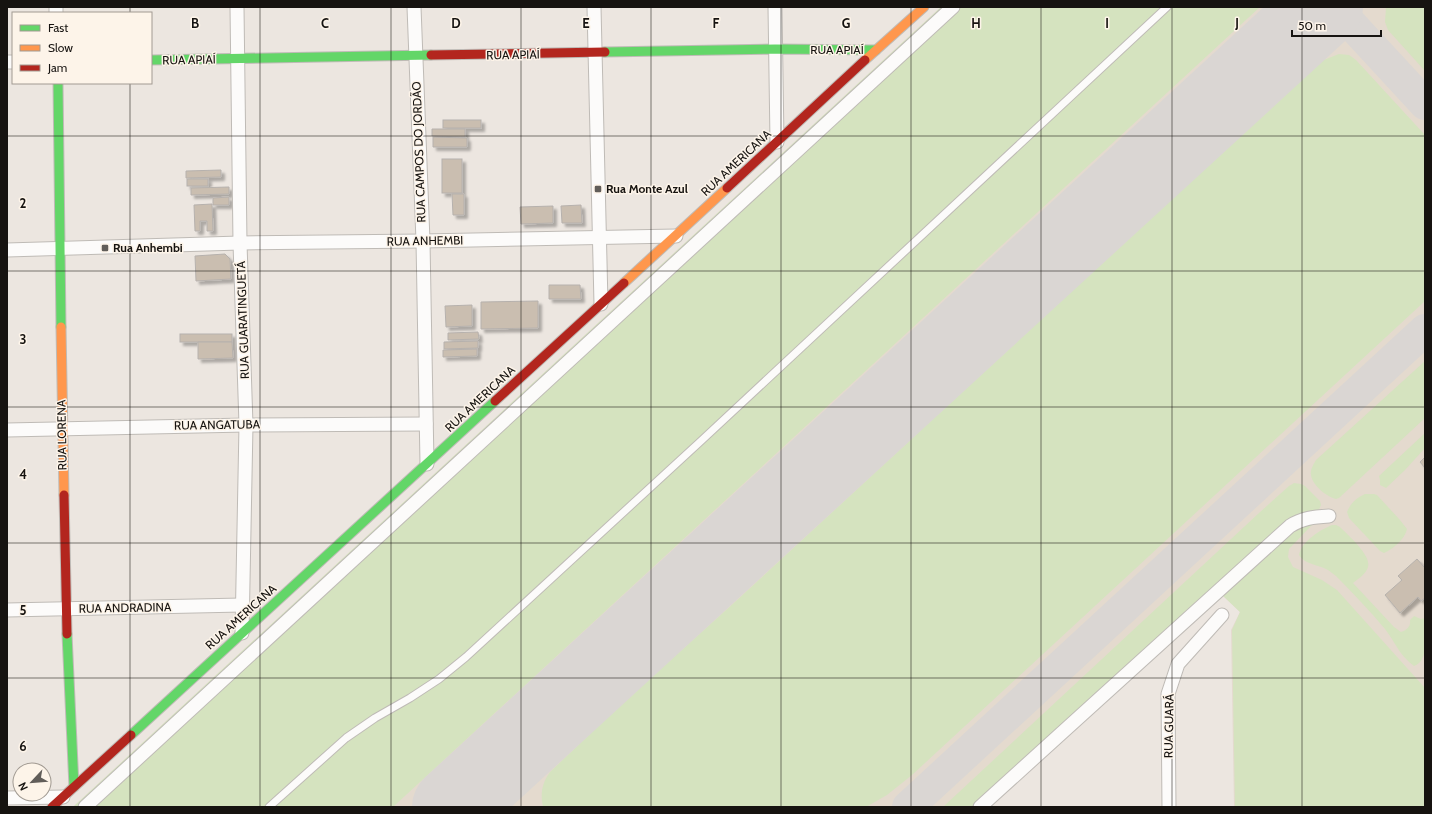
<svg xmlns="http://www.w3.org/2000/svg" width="1432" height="814" font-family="Cabin,sans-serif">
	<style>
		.built { fill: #e4dace }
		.green { fill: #d5e3bf }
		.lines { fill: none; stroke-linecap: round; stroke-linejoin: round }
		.taxiway { stroke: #dad6d3; stroke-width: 32 }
		.runway { stroke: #dad6d3; stroke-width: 80 }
		.building { fill: #cabeb0; stroke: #b6b1ad; filter: url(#shadow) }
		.lane-casing { stroke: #bfbbb6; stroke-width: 9 }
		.street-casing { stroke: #bfbbb6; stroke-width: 15 }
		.fast-casing { stroke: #bfbbb6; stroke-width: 11 }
		.slow-casing { stroke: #bfbbb6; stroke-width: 11 }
		.jam-casing { stroke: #bfbbb6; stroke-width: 11 }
		.lane { stroke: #fcfbfa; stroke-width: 7 }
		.street { stroke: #fcfbfa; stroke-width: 13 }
		.fast { stroke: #63d668; stroke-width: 9 }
		.slow { stroke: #ff974d; stroke-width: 9 }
		.jam { stroke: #b3261e; stroke-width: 9 }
		.grid { fill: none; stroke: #161310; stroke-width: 1; stroke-opacity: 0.55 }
		.poi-dot { fill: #615d59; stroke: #fdf4e9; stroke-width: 1.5 }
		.labels { text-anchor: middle; stroke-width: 3; stroke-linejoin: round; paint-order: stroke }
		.street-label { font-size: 12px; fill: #161310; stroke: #fdf4e9 }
		.poi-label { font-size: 12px; font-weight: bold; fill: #161310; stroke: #fdf4e9; text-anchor: start }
		.grid-label { font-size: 13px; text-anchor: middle; font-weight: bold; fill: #161310; stroke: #fdf4e9; stroke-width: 3; stroke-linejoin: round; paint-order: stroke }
	</style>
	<defs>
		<filter id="shadow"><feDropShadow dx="3.5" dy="3.5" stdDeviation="1" flood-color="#0004"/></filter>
	</defs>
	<rect width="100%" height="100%" fill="#ece6e0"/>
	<path class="built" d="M 941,7 L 1425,7 L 1425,807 L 1234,807 L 1231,630 L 1240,612 L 1221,594 L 990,807 L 73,807 Z"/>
	<g class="green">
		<path d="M 941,7 L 1260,7 L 393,807 L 73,807 Z"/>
		<path d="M 1386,7 L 1425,7 L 1425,71 L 1388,30 L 1385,22 Z"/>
		<path d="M 1339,54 L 1349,55 L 1356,60 L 1425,135 L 1425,301 L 912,775 L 887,795 L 866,807 L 543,807 C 540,794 542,783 550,772 L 611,714 L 736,601 L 1321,61 Z"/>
		<path d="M 1425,361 L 1425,418 L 1339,498 L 1336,499 C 1327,497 1312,485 1311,475 C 1310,470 1313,465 1316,460 Z"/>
		<path d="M 1425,433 L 1425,448 L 1405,470 L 1386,488 L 1380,485 L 1380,480 L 1379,476 Z"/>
		<path d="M 1294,483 L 1301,484 L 1305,486 L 1320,501 L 1321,505 L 1312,525 L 1289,549 L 1288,557 L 1293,567 L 1322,580 L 1337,590 L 1425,688 L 1425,807 L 1235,807 L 1232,630 L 1240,612 L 1221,594 L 990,807 L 943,807 L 1259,513 L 1289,486 Z"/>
		<path d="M 1365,494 L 1374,494 L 1377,495 L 1400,520 L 1407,529 C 1405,539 1393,549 1384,553 L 1380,551 L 1349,518 L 1347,512 C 1350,504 1356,498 1365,494 Z"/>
		<path d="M 1332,525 L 1336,525 L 1340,527 C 1347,534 1372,556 1368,567 C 1366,574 1358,579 1353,583 L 1394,627 L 1401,632 C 1407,630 1411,626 1410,620 L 1414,616 L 1421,619 L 1425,618 C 1425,632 1430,661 1414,666 C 1399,655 1396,643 1385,629 C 1370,611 1353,593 1336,576 C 1333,574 1331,572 1328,570 C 1319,565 1304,564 1299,555 C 1302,541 1320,530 1332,525 Z"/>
	</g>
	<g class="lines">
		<g class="taxiway">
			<path d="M 1307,22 L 1322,15 L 1337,16 L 1352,25 L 1425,104"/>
			<path d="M 479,807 L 480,789 L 487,775"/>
			<path d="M 908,807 L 1425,330"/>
		</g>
		<path class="runway" d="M 452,807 L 1323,7"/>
	</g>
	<g class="building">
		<rect x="443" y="120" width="38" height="8"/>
		<path d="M 432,129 L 465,129 L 465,137 L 432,136 Z"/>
		<path d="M 433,137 L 467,138 L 467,147 L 433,147 Z"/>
		<rect x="442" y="159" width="20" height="34"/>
		<path d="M 221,170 L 221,177 L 186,178 L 186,171 Z"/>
		<rect x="187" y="179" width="21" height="7"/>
		<path d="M 229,187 L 229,194 L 191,195 L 191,188 Z"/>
		<path d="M 452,194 L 464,194 L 464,215 L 453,215 Z"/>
		<path d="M 229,197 L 229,205 L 213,205 L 213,198 Z"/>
		<path d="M 212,204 L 213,231 L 207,231 L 207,221 L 200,221 L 200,231 L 195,231 L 194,205 Z"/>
		<path d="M 581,205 L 582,223 L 562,223 L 561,206 Z"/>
		<path d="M 553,206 L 553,223 L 521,224 L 520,207 Z"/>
		<path d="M 225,254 L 230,259 L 231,279 L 196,281 L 195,256 Z"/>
		<path d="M 549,285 L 580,285 L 581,299 L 549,299 Z"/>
		<path d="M 538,301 L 538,328 L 481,329 L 481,302 Z"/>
		<path d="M 472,305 L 472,326 L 446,327 L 445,306 Z"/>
		<path d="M 478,332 L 479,339 L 448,340 L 448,333 Z"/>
		<rect x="180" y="334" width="52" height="8"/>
		<path d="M 478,341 L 478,348 L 444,349 L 444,342 Z"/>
		<path d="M 198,342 L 232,342 L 233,358 L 198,359 Z"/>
		<path d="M 477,349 L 477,356 L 443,357 L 443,350 Z"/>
		<path d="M 1425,457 L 1425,468 L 1420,462 Z"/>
		<path d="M 1417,559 L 1425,568 L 1425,598 L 1421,601 L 1418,597 L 1400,613 L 1385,595 L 1402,580 L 1398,576 Z"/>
	</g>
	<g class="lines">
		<defs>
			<path id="lane" d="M 269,807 L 346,738 L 375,718 L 410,698 L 439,679 L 466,657 L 702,440 L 1167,7"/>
			<g id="street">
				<path d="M 56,7 L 56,13"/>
				<path d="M 237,7 L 240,243 L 246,425 L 242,633"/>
				<path d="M 414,7 L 423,241 L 427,464"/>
				<path d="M 594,7 L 601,304"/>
				<path d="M 775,7 L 777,142"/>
				<path d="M 7,62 L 13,62"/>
				<path d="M 7,250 L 240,243 L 423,241 L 676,236"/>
				<path d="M 7,430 L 246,425 L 426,424"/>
				<path d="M 7,610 L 242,605"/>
				<path d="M 7,798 L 63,797"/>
				<path d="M 85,807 L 953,7"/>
				<path d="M 980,807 L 1290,526 C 1302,518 1314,517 1329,516"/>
				<path d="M 1169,807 L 1168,694 L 1178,664 L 1222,615"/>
			</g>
			<g id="fast">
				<path d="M 605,52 L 775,49 L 876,50"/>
				<path d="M 151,60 L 431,55"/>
				<path d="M 58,83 L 61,327"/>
				<path d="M 67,634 L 74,787"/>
				<path d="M 131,735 L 495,401"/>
			</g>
			<g id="slow">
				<path d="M 865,60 L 924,7"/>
				<path d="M 624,283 L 727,188"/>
				<path d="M 61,327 L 64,495"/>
			</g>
			<g id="jam">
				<path d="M 431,55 L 605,52"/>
				<path d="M 727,188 L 865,60"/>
				<path d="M 495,401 L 624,283"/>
				<path d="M 64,495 L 67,634"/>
				<path d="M 52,807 L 131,735"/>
			</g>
		</defs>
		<use href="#lane" class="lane-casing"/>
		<use href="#street" class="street-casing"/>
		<use href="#fast" class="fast-casing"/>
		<use href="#slow" class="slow-casing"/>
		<use href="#jam" class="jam-casing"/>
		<use href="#lane" class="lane"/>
		<use href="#street" class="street"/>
		<use href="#fast" class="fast"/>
		<use href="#slow" class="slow"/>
		<use href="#jam" class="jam"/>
	</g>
	<path class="grid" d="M 130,7 L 130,13M 260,7 L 260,807M 391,7 L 391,807M 521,7 L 521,807M 651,7 L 651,807M 781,7 L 781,807M 911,7 L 911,807M 1041,7 L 1041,807M 1172,7 L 1172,807M 1302,7 L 1302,807M 130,83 L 130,807M 7,136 L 1425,136M 7,271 L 1425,271M 7,407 L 1425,407M 7,543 L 1425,543M 7,678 L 1425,678"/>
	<g class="poi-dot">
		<rect x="594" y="185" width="8" height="8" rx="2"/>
		<rect x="101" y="244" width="8" height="8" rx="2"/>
	</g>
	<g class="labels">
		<g class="street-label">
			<text x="837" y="54">RUA APIAÍ</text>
			<text transform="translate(513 55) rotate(-1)" y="4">RUA APIAÍ</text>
			<text transform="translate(189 60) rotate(-1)" y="4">RUA APIAÍ</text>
			<text transform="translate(419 152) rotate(-92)" y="4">RUA CAMPOS DO JORDÃO</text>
			<text transform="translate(736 163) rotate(-43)" y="4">RUA AMERICANA</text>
			<text transform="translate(425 241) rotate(-1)" y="4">RUA ANHEMBI</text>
			<text transform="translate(243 320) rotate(-92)" y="4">RUA GUARATINGUETÁ</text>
			<text transform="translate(480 399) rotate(-43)" y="4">RUA AMERICANA</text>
			<text transform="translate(217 425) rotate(-1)" y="4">RUA ANGATUBA</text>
			<text transform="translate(62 435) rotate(-91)" y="4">RUA LORENA</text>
			<text transform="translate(125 608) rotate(-1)" y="4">RUA ANDRADINA</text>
			<text transform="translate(241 617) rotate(-42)" y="4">RUA AMERICANA</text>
			<text transform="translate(1169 726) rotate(-89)" y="4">RUA GUARÁ</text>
		</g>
		<g class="poi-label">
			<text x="606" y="193">Rua Monte Azul</text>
			<text x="113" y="252">Rua Anhembi</text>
		</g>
	</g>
	<g class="grid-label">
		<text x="195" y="28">B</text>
		<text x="325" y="28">C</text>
		<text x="456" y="28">D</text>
		<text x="586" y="28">E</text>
		<text x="716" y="28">F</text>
		<text x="846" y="28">G</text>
		<text x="976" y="28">H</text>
		<text x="1107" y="28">I</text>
		<text x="1237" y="28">J</text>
		<text x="23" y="208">2</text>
		<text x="23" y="344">3</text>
		<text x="23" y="479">4</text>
		<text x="23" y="615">5</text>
		<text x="23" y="751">6</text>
	</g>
	<rect width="1432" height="814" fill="none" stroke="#161310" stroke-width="16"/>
	<rect x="12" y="12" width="140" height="72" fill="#fdf4e9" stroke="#a19a92"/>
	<rect x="20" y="25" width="20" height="6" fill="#63d668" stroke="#a19a92"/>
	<text x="48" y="32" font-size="12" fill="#161310">Fast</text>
	<rect x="20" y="45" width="20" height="6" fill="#ff974d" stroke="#a19a92"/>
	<text x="48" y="52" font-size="12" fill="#161310">Slow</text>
	<rect x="20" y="65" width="20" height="6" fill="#b3261e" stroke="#a19a92"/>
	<text x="48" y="72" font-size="12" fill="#161310">Jam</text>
	<g transform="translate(32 782) rotate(244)"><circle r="19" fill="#fdf4e9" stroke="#a19a92"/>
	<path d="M0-3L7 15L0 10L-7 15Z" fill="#615d59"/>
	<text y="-6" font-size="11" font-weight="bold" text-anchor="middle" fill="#161310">N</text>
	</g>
	<path d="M1292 30v6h89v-6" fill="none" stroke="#161310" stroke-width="2"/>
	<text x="1298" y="30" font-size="12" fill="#161310" stroke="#fdf4e9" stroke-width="3" paint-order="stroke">50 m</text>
</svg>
